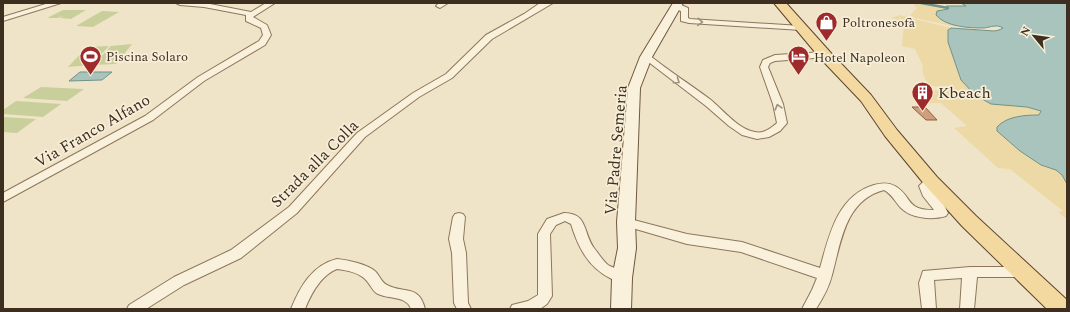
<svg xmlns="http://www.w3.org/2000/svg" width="1070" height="312" font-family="Spectral,serif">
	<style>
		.green { fill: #c9cf9b }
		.sand { fill: #ecd9a5 }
		.water { fill: #a9c4bc; stroke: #6f938a }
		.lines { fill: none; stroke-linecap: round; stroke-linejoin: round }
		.stream { stroke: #6f938a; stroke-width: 2.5 }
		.building { fill: #cf9f7d; stroke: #8d5f41 }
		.minor-casing { stroke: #8d765c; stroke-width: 2 }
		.secondary-casing { stroke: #6f573f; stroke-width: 2 }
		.primary-casing { stroke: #5b4430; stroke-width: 2 }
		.minor { fill: #faf1dc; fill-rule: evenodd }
		.secondary { fill: #faf1dc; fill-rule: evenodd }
		.primary { fill: #f3d9a0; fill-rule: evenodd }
		.oneway { stroke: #9c907e }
		.labels { text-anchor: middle; stroke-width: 3.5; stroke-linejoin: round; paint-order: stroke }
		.far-poi-label { font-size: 13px; fill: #3d2e20; stroke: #f7eed8; text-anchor: start }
		.poi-label { font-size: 16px; fill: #3d2e20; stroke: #f7eed8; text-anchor: start }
		.street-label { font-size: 16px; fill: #3d2e20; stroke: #f7eed8 }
	</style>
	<rect width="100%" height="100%" fill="#f0e4c8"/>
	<g class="green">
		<path d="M 63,10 L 86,10 L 71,19 L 60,18 L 63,16 L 58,18 L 47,18 Z"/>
		<path d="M 102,11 L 119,12 L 93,27 L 76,26 Z"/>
		<path d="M 132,44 L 116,64 L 93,65 L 111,46 Z"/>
		<path d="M 109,46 L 91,65 L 68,67 L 87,47 Z"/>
		<path d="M 41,87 L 84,89 L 67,101 L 23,98 Z"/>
		<path d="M 16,101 L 61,104 L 43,117 L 3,114 L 3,110 Z"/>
		<path d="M 3,117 L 36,119 L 17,133 L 3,132 Z"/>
	</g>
	<g class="sand">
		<path d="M 915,3 L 944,9 L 939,11 L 942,19 L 957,27 L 915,18 L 910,15 L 917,8 L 914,5 Z"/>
		<path d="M 899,15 L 951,28 L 948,30 L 948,42 L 961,80 L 975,95 L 991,104 L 1027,107 L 1042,111 L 1039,115 L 1013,118 L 1007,121 L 1008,141 L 1020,151 L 1041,165 L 1056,170 L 1062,175 L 1067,184 L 1067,219 L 1058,212 L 1063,211 L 1010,169 L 998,168 L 954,128 L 967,126 L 941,103 L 927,103 L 919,93 L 936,94 L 934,90 L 950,91 L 946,87 C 942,87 937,87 933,86 C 926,84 921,73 923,66 L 915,49 L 902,46 L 904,25 L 897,24 L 899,21 L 892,18 Z"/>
	</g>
	<g class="water">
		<path d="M 961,3 L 1067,3 L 1067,184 L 1062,175 L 1056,170 L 1041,165 L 1020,151 L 997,131 L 997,127 C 1007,116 1025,115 1039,115 L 1041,111 L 1027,107 L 991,104 L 975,95 L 961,80 L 948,42 L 948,30 L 951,28 L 994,31 L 999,30 L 1003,28 C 997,24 991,27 984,28 C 969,28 946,27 936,15 L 937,11 L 948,9 L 946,6 L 966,6 Z"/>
		<path d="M 80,72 L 112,72 L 102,80 L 69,81 Z"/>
	</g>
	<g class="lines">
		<path class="stream" d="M 921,3 L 948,8"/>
	</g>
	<path class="building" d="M 912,107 L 925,107 L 937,120 L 926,120 Z"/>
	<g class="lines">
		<defs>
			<g id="minor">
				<path d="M 49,3 L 61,3 L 3,21 L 3,17 Z"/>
				<path d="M 176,3 L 205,3 L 251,12 L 266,3 L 275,3 L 253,17 L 267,25 L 271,35 L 265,45 L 204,81 L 153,120 L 3,202 L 3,193 L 145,116 L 198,77 L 259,41 L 263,35 L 261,28 L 246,21 L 246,15 L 204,7 L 180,5 Z"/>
				<path d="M 439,3 L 448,3 L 440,8 L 436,6 Z"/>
				<path d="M 540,3 L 553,3 L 492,39 L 452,78 L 419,97 L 365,137 L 297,213 L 241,258 L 184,285 L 146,309 L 127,309 L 129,305 L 174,277 L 231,250 L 289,207 L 357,133 L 413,93 L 446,74 L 486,35 L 524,14 Z"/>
				<path d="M 673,4 L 679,4 L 688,8 L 688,18 L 690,19 L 801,26 L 805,28 L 801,30 L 689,23 L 681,21 L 681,11 L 673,8 Z"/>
				<path d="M 825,52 L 829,55 L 828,57 L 775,61 L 770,63 L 768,67 L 783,104 L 787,123 L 780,131 L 769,137 L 757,139 L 742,135 L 729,126 L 706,106 L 642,57 L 643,55 L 649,55 C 669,71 691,85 711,100 C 724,111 738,129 755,132 C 764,134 771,128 777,123 L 773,104 L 760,67 L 763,60 L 775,55 Z"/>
				<path d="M 931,177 L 935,178 L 937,181 L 931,187 L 932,190 L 943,203 L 948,213 L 946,216 C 933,220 912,219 901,208 C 895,202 892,194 884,190 C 845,200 841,242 832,275 C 829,287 823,298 816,309 L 802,309 L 812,290 L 817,278 L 741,252 L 687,244 L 622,225 L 620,222 L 622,219 L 626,218 L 687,234 L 742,242 L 820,268 C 829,236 837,196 874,185 C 881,183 888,182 895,186 C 913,196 904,210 934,210 L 923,196 L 919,186 L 927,178 Z"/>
				<path d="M 459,213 L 463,214 L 465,217 L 463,239 L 466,253 L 468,303 L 471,309 L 457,309 L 454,303 L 452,253 L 449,239 L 453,217 L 455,214 Z"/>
				<path d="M 564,213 C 588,213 583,233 594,248 C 598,253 603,261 608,265 C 615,269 625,270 629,278 L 627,282 C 620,284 616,281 610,278 C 588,267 578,247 571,224 L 565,221 L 556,225 L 550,234 L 552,296 L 547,304 L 540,309 L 510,309 L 512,305 L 528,301 L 538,295 L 538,234 L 547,219 Z"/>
				<path d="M 337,259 C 348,260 366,264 375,271 C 380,276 381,282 387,285 C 404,294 419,284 425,309 L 411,309 C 407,296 389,299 378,294 C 372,291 371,285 366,280 C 360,273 346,270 337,269 C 321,275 311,294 305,309 L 291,309 C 300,287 312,265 337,259 Z"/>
				<path d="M 970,267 L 1023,267 L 1028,268 L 1030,272 L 1028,276 L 1023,277 L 977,277 L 974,309 L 960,309 L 962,278 L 934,280 L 936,309 L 922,309 L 919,283 L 923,271 Z"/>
			</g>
			<path id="secondary" d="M 673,3 L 683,3 L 652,57 L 640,88 L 635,222 L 636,248 L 632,278 L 631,309 L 611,309 L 612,278 L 618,248 L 617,222 L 628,88 L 640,57 Z"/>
			<path id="primary" d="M 774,3 L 786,3 L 830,52 L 871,95 L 897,130 L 937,177 L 976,216 L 1067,300 L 1067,309 L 1047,309 L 962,226 L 925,185 L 885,136 L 861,101 L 820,58 Z"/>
		</defs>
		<use href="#minor" class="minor-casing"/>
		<use href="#secondary" class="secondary-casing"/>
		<use href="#primary" class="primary-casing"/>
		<use href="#minor" class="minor"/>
		<use href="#secondary" class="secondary"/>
		<use href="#primary" class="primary"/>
	</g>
	<defs><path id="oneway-chevron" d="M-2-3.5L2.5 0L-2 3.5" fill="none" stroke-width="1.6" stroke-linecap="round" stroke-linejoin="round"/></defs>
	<g class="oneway">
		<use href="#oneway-chevron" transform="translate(700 22) rotate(4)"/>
		<use href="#oneway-chevron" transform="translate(677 81) rotate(35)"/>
		<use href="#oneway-chevron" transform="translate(778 107) rotate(-106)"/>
	</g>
	<defs>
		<symbol id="shop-pin" viewBox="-11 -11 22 30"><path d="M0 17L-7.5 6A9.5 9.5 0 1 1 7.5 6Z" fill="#9e2a2b" stroke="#f7eed8"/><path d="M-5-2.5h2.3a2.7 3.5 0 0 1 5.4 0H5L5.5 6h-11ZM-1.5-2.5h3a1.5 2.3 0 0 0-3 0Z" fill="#fff"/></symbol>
		<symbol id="stadium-pin" viewBox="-11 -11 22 30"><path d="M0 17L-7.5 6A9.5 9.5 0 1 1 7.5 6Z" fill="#9e2a2b" stroke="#f7eed8"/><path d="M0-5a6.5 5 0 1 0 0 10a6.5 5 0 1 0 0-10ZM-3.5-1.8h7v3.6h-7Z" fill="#fff"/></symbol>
		<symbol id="hotel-pin" viewBox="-11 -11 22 30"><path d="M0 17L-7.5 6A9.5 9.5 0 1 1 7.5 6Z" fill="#9e2a2b" stroke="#f7eed8"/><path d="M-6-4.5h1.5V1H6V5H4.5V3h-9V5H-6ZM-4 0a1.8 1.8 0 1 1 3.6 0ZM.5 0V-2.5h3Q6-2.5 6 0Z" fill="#fff"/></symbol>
		<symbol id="building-pin" viewBox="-11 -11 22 30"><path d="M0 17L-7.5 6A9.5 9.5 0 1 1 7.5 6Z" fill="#9e2a2b" stroke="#f7eed8"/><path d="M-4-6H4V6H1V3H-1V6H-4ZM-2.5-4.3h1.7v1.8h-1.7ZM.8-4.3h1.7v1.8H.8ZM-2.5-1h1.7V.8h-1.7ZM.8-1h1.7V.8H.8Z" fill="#fff"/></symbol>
	</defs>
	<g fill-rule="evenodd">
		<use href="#shop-pin" x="814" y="10" width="25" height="34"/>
		<use href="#stadium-pin" x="78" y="44" width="25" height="34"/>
		<use href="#hotel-pin" x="786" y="44" width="25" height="34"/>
		<use href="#building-pin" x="910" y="80" width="25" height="34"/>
	</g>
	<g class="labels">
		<g class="far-poi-label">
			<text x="842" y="27">Poltronesofà</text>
			<text x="106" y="61">Piscina Solaro</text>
			<text x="814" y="62">Hotel Napoleon</text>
		</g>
		<g class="poi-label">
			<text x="938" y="98">Kbeach</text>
		</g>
		<g class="street-label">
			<text transform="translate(92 130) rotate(-30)" y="6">Via Franco Alfano</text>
			<text transform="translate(615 150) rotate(-85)" y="6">Via Padre Semeria</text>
			<text transform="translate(314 163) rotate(-45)" y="6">Strada alla Colla</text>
		</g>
	</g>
	<rect width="1070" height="312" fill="none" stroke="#3d2e20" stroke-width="8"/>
	<g transform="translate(1034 36) rotate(299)" stroke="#f7eed8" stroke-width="3" paint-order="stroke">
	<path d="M0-3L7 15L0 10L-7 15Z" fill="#3d2e20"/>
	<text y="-6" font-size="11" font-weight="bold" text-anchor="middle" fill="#3d2e20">N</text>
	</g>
</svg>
